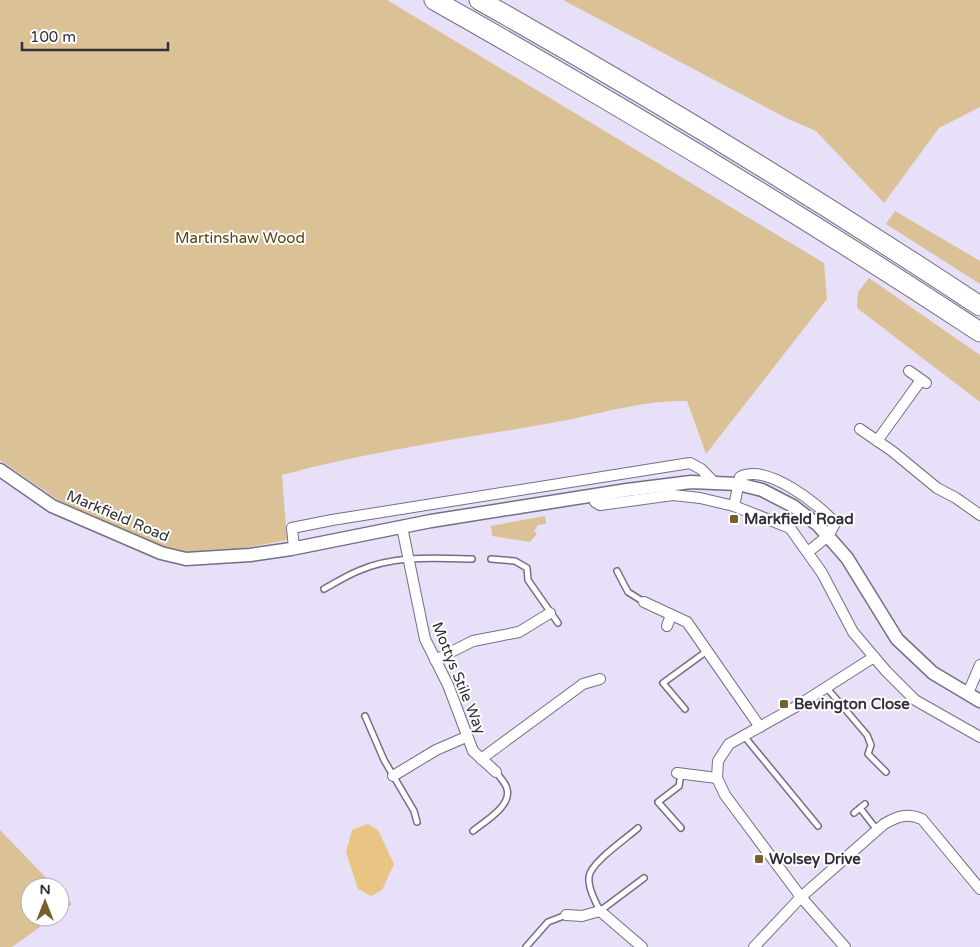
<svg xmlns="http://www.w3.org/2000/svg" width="980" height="947" font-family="'Varela Round',sans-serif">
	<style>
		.green { fill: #dbc296 }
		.water { fill: #e9c583 }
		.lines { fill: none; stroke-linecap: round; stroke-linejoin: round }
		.service-casing { stroke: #766e83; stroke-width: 8 }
		.minor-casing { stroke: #766e83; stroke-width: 12 }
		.tertiary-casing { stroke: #766e83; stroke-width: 15 }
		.motorway-casing { stroke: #766e83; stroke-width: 21 }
		.service { stroke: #fff; stroke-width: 5 }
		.minor { stroke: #fff; stroke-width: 10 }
		.tertiary { stroke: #fff; stroke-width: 12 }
		.motorway { stroke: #fff; stroke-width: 19 }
		.poi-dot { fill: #785f30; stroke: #fff; stroke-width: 2 }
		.labels { text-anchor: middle; stroke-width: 4; stroke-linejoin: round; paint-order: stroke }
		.park-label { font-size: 15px; fill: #5a420e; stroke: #fff }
		.street-label { font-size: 15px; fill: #332f39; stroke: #fff }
		.poi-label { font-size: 15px; font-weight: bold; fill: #332f39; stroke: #fff; text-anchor: start }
	</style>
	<rect width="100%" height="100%" fill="#e8dff8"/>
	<g class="green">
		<path d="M 0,0 L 387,0 L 824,263 L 827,299 L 706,454 L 687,401 C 642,400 596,415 551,423 C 461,439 370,451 282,475 L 287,540 L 186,559 L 58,500 L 0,460 Z"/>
		<path d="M 563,0 L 980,0 L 980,107 L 939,128 L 884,203 L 816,131 L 786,118 Z"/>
		<path d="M 895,211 L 980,261 L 980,284 L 886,224 Z"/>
		<path d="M 869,278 L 980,355 L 980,402 L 857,308 L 858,292 Z"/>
		<path d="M 545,516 L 546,524 L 538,525 L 534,531 L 537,534 L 530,542 L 492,536 L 491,526 Z"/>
		<path d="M 0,830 L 55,887 L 30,887 L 30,917 L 54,917 L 12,947 L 0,947 Z"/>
		<path d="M 60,892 L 72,904 L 60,912 Z"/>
	</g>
	<path class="water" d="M 368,824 L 378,830 L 394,864 L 382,890 L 371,896 L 358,889 L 346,852 L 352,830 Z"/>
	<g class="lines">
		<defs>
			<g id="service">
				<path d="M 491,559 L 515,561 L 527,568 L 528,580 L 558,623"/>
				<path d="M 617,571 L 628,592 L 644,602"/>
				<path d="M 324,589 C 335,583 346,576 358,571 C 394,555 434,558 472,559"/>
				<path d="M 826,687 L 867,735 L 871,745 L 868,754 L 886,772"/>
				<path d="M 685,709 L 663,683 L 707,651"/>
				<path d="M 365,716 L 384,760 L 414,811 L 417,822"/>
				<path d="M 744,736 L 818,826"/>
				<path d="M 681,774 L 679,786 L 658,802 L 681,828"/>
				<path d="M 860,808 L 877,830"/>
				<path d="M 854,813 L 865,804"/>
				<path d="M 638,828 C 627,838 590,863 589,877 C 588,888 595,901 600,911 L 644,878"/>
				<path d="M 473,831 C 484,822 512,806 507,789 C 506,783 500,778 496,772"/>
				<path d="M 526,947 L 548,922 L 566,915"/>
			</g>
			<g id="minor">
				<path d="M 909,371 L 926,383"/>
				<path d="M 860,429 L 892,451 L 937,488 L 956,498 L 980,515"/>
				<path d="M 877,441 L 921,380"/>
				<path d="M 593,496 L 595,502 L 600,505 L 673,495 L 700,498 L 734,506 L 790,528 L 822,573 L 853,632 L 886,671 L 915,700 L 980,737"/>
				<path d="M 734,506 L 740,477 C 766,463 819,504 835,523 L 829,535 L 808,552"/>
				<path d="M 402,527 L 425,639 L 448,685 L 473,751 L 496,772"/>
				<path d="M 294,548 L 292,528 L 332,520 L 690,463 L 701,469 L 713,481"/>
				<path d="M 644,602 L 687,622 L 760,727"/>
				<path d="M 667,626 L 671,615"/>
				<path d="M 435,660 L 473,641 L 519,632 L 550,613"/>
				<path d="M 968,693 L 980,665"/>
				<path d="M 481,759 L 583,684 L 600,679"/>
				<path d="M 677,773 L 717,778"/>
				<path d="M 393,776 L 436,750 L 466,737"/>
				<path d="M 566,915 L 582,916 L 600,911 L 642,947"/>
				<path d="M 754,947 L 801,897 L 884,824 C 898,816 907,813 922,819 L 980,889"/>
				<path d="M 845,947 L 801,897 L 725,795 L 717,778 L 718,761 L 729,744 L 797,706 L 874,657"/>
			</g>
			<path id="tertiary" d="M 0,470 L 52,506 L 161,553 L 186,559 L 250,555 L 291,549 L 431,521 L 627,490 L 691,482 L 738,484 L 762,490 L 793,506 L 818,525 L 847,558 L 897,639 L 933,673 L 980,701"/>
			<g id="motorway">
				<path d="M 434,0 C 620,105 802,215 980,332"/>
				<path d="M 479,0 C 650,96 816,198 980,306"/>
			</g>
		</defs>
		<use href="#service" class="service-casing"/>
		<use href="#minor" class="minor-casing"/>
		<use href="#tertiary" class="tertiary-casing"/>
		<use href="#motorway" class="motorway-casing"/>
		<use href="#service" class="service"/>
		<use href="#minor" class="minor"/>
		<use href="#tertiary" class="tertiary"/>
		<use href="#motorway" class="motorway"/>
	</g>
	<g class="poi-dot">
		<rect x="729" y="514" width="10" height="10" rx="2.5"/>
		<rect x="779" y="699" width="10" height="10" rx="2.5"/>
		<rect x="754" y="854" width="10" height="10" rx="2.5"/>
	</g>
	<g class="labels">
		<g class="park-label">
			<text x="240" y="243">Martinshaw Wood</text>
		</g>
		<g class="street-label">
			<text transform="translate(118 516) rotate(23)" y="5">Markfield Road</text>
			<text transform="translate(459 678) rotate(68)" y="5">Mottys Stile Way</text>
		</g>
		<g class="poi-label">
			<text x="744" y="524">Markfield Road</text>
			<text x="794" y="709">Bevington Close</text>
			<text x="769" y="864">Wolsey Drive</text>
		</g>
	</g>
	<g transform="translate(45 902)"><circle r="24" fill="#ffffff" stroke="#adacb0"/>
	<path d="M0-4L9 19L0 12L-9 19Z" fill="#785f30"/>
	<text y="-8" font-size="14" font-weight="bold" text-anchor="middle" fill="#332f39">N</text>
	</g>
	<path d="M22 42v8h146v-8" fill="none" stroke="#332f39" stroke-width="2.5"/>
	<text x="30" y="42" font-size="15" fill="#332f39" stroke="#ffffff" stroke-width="4" paint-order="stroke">100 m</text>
</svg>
